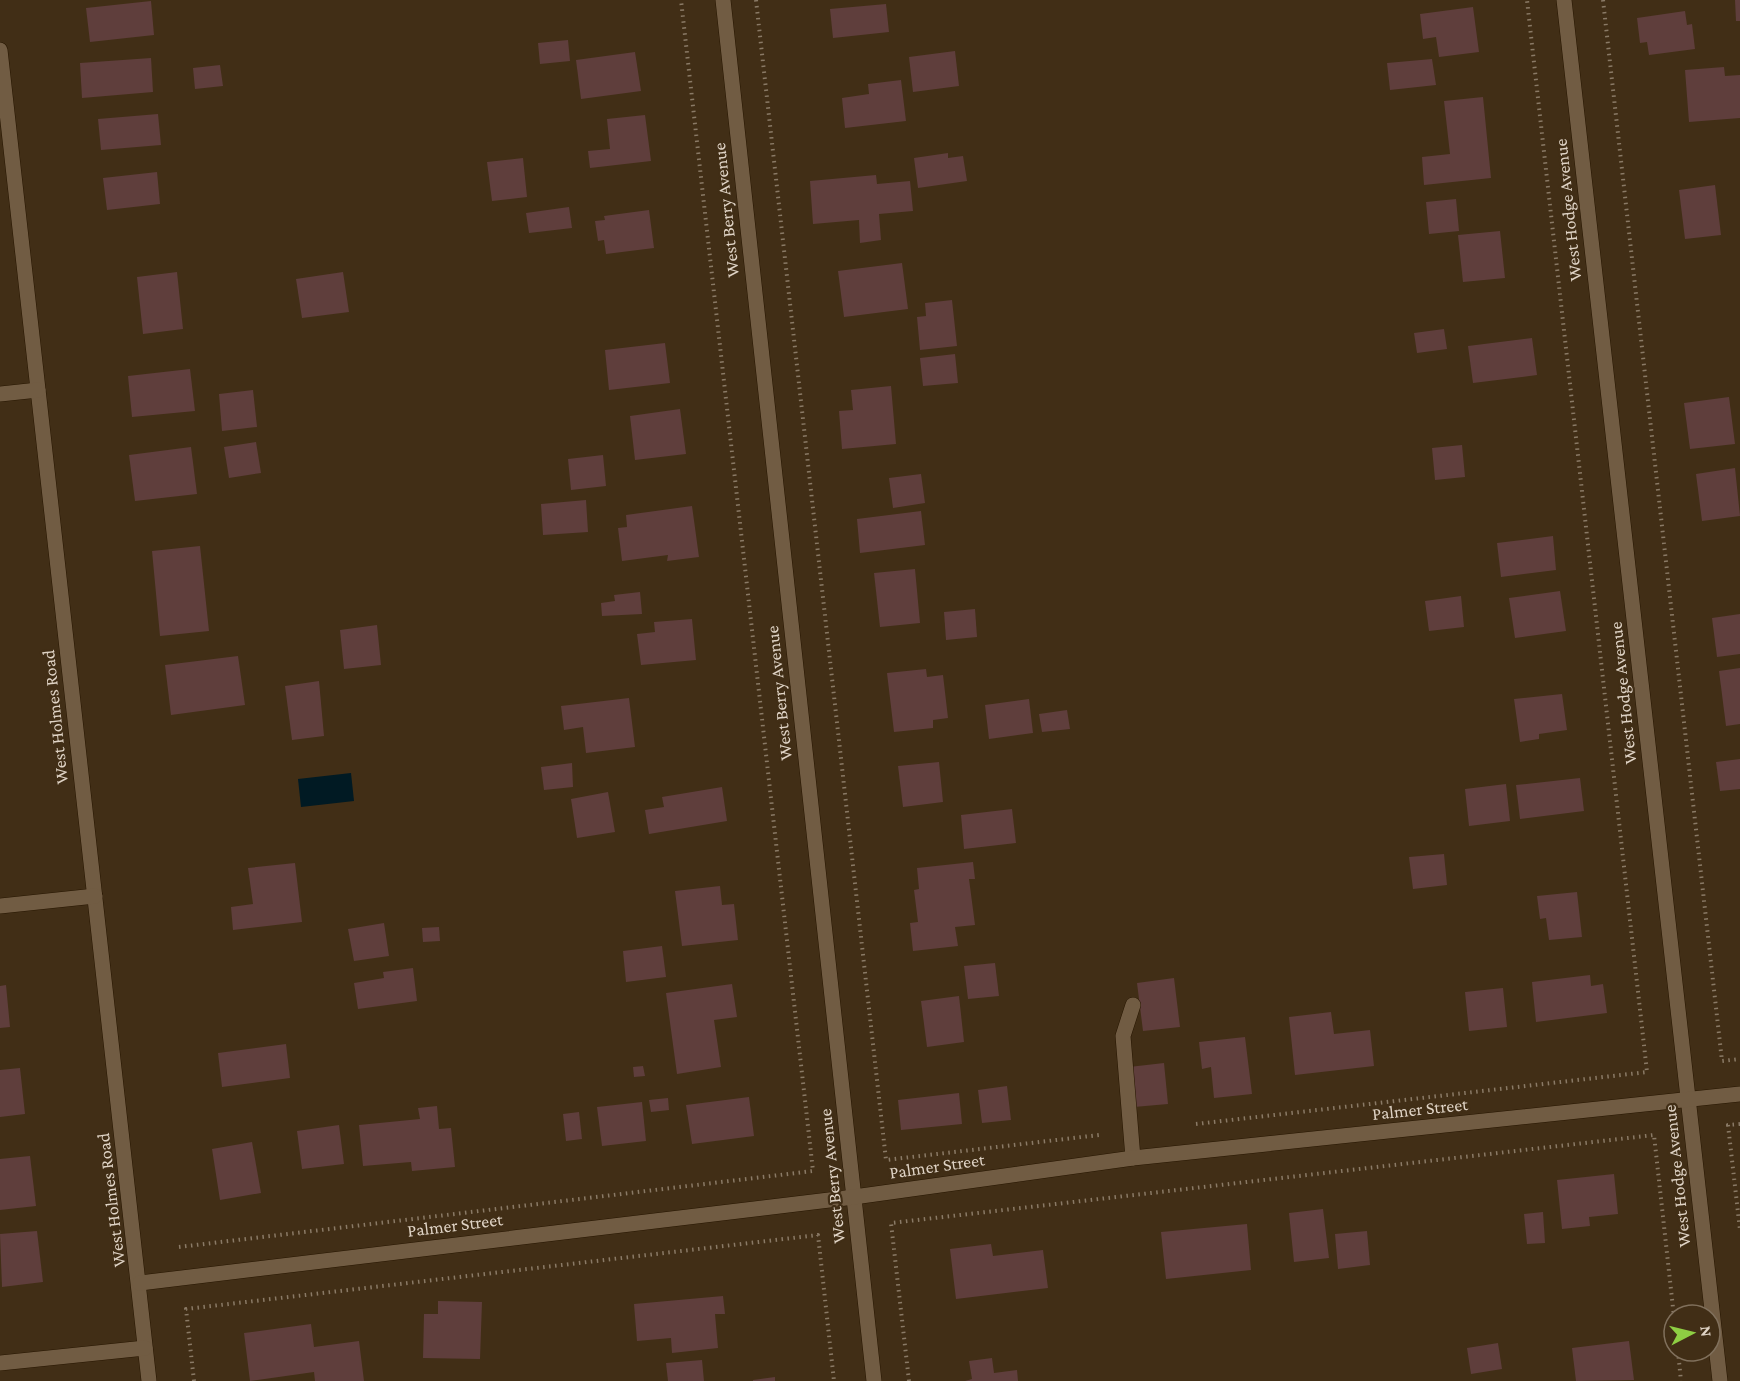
<svg xmlns="http://www.w3.org/2000/svg" width="1740" height="1381" font-family="'Crimson Pro',serif">
	<style>
		.water { fill: #011a23 }
		.building { fill: #5f3e3c }
		.lines { fill: none; stroke-linecap: round; stroke-linejoin: round }
		.minor-casing { stroke: #271600; stroke-width: 16 }
		.path { stroke: #8a7a66; stroke-width: 4; stroke-dasharray: 1.5 4.5; stroke-linecap: butt }
		.minor { stroke: #715c43; stroke-width: 15 }
		.labels { text-anchor: middle; stroke-width: 4.5; stroke-linejoin: round; paint-order: stroke }
		.street-label { font-size: 18px; fill: #dfd3c5; stroke: #412e16 }
	</style>
	<rect width="100%" height="100%" fill="#412e16"/>
	<path class="water" d="M 351,773 L 354,801 L 301,807 L 298,779 Z"/>
	<g class="building">
		<path d="M 1735,0 L 1740,0 L 1740,21 L 1736,21 Z"/>
		<path d="M 151,1 L 154,35 L 90,42 L 86,8 Z"/>
		<path d="M 886,4 L 889,32 L 833,38 L 830,9 Z"/>
		<path d="M 1473,7 L 1479,52 L 1439,57 L 1436,37 L 1423,39 L 1420,14 Z"/>
		<path d="M 1685,11 L 1687,25 L 1692,24 L 1695,49 L 1649,55 L 1647,42 L 1640,43 L 1637,18 Z"/>
		<path d="M 568,40 L 570,61 L 540,64 L 538,43 Z"/>
		<path d="M 955,51 L 959,86 L 913,92 L 909,57 Z"/>
		<path d="M 635,52 L 641,91 L 581,99 L 576,60 Z"/>
		<path d="M 151,58 L 153,92 L 82,98 L 80,63 Z"/>
		<path d="M 1432,59 L 1436,85 L 1390,90 L 1387,63 Z"/>
		<path d="M 220,65 L 223,86 L 195,89 L 193,68 Z"/>
		<path d="M 1724,67 L 1725,76 L 1740,75 L 1740,118 L 1689,122 L 1685,70 Z"/>
		<path d="M 901,80 L 906,121 L 845,128 L 842,98 L 869,94 L 868,84 Z"/>
		<path d="M 1483,97 L 1491,178 L 1424,185 L 1422,157 L 1450,154 L 1444,101 Z"/>
		<path d="M 158,114 L 161,145 L 101,150 L 98,119 Z"/>
		<path d="M 645,115 L 651,161 L 590,168 L 588,151 L 610,149 L 607,119 Z"/>
		<path d="M 948,153 L 948,158 L 963,156 L 967,181 L 918,188 L 914,158 Z"/>
		<path d="M 523,158 L 527,197 L 492,201 L 487,162 Z"/>
		<path d="M 157,172 L 160,204 L 107,210 L 103,178 Z"/>
		<path d="M 876,175 L 877,184 L 910,181 L 913,211 L 879,214 L 881,240 L 860,243 L 859,220 L 813,224 L 810,181 Z"/>
		<path d="M 1715,185 L 1721,235 L 1685,239 L 1679,190 Z"/>
		<path d="M 1456,199 L 1459,231 L 1429,234 L 1426,202 Z"/>
		<path d="M 569,207 L 572,228 L 529,233 L 526,213 Z"/>
		<path d="M 649,210 L 654,248 L 606,254 L 604,240 L 598,241 L 595,221 L 605,220 L 604,216 Z"/>
		<path d="M 1500,231 L 1505,278 L 1463,282 L 1458,235 Z"/>
		<path d="M 902,263 L 908,309 L 844,317 L 838,271 Z"/>
		<path d="M 177,272 L 183,329 L 143,334 L 137,277 Z"/>
		<path d="M 343,272 L 349,312 L 302,318 L 296,279 Z"/>
		<path d="M 952,300 L 957,346 L 920,350 L 917,317 L 926,316 L 925,303 Z"/>
		<path d="M 1444,329 L 1447,349 L 1417,353 L 1414,333 Z"/>
		<path d="M 1532,338 L 1537,375 L 1473,383 L 1468,346 Z"/>
		<path d="M 665,343 L 670,383 L 609,390 L 605,350 Z"/>
		<path d="M 955,354 L 958,383 L 923,386 L 920,358 Z"/>
		<path d="M 190,369 L 195,411 L 132,417 L 128,376 Z"/>
		<path d="M 891,386 L 896,444 L 842,449 L 839,411 L 853,410 L 851,390 Z"/>
		<path d="M 253,390 L 257,427 L 222,431 L 219,394 Z"/>
		<path d="M 1729,397 L 1735,444 L 1690,449 L 1684,403 Z"/>
		<path d="M 680,409 L 686,454 L 635,460 L 630,416 Z"/>
		<path d="M 256,442 L 261,473 L 229,478 L 224,447 Z"/>
		<path d="M 1462,445 L 1465,477 L 1435,480 L 1432,448 Z"/>
		<path d="M 191,447 L 197,494 L 135,501 L 129,455 Z"/>
		<path d="M 603,455 L 606,486 L 571,490 L 568,459 Z"/>
		<path d="M 1735,468 L 1740,516 L 1702,521 L 1696,474 Z"/>
		<path d="M 921,474 L 925,503 L 893,508 L 889,478 Z"/>
		<path d="M 586,500 L 588,532 L 543,535 L 541,504 Z"/>
		<path d="M 692,506 L 699,557 L 667,561 L 668,555 L 622,561 L 618,528 L 627,527 L 626,515 Z"/>
		<path d="M 921,511 L 925,545 L 860,553 L 857,519 Z"/>
		<path d="M 1553,536 L 1556,570 L 1501,577 L 1497,543 Z"/>
		<path d="M 200,546 L 209,631 L 160,636 L 152,551 Z"/>
		<path d="M 915,569 L 920,623 L 880,627 L 874,573 Z"/>
		<path d="M 1560,591 L 1566,631 L 1515,638 L 1509,598 Z"/>
		<path d="M 640,592 L 642,614 L 602,616 L 601,603 L 615,601 L 614,595 Z"/>
		<path d="M 1461,596 L 1464,627 L 1429,631 L 1425,601 Z"/>
		<path d="M 975,609 L 977,637 L 946,640 L 944,612 Z"/>
		<path d="M 1740,614 L 1740,654 L 1717,657 L 1712,618 Z"/>
		<path d="M 692,619 L 696,660 L 641,665 L 637,634 L 655,632 L 654,622 Z"/>
		<path d="M 377,625 L 381,665 L 344,669 L 340,630 Z"/>
		<path d="M 238,656 L 245,705 L 171,715 L 165,665 Z"/>
		<path d="M 1740,668 L 1740,724 L 1726,726 L 1719,671 Z"/>
		<path d="M 926,669 L 927,677 L 943,675 L 948,718 L 933,720 L 933,728 L 894,732 L 887,673 Z"/>
		<path d="M 319,681 L 324,736 L 292,740 L 285,686 Z"/>
		<path d="M 1562,694 L 1567,730 L 1539,734 L 1539,739 L 1520,742 L 1514,699 Z"/>
		<path d="M 629,698 L 635,747 L 586,753 L 583,727 L 564,730 L 561,706 Z"/>
		<path d="M 1029,699 L 1033,733 L 989,739 L 985,705 Z"/>
		<path d="M 1067,710 L 1070,729 L 1042,732 L 1039,714 Z"/>
		<path d="M 1740,759 L 1740,789 L 1720,791 L 1716,762 Z"/>
		<path d="M 939,762 L 943,802 L 903,807 L 898,766 Z"/>
		<path d="M 572,763 L 573,787 L 544,790 L 541,767 Z"/>
		<path d="M 1580,778 L 1584,811 L 1520,819 L 1516,785 Z"/>
		<path d="M 1506,784 L 1510,821 L 1469,826 L 1465,789 Z"/>
		<path d="M 722,787 L 727,821 L 649,834 L 645,810 L 664,807 L 662,797 Z"/>
		<path d="M 608,792 L 615,832 L 577,838 L 571,799 Z"/>
		<path d="M 1012,809 L 1016,843 L 964,849 L 961,815 Z"/>
		<path d="M 1444,854 L 1447,885 L 1413,889 L 1409,857 Z"/>
		<path d="M 973,862 L 975,879 L 969,879 L 975,925 L 955,927 L 958,946 L 913,951 L 910,923 L 918,922 L 914,890 L 919,889 L 917,868 Z"/>
		<path d="M 295,863 L 302,922 L 233,930 L 231,907 L 253,904 L 248,868 Z"/>
		<path d="M 720,886 L 722,905 L 734,904 L 738,940 L 682,946 L 675,891 Z"/>
		<path d="M 1577,892 L 1582,937 L 1549,940 L 1546,918 L 1540,919 L 1537,896 Z"/>
		<path d="M 384,923 L 389,956 L 354,961 L 348,929 Z"/>
		<path d="M 439,927 L 440,941 L 423,942 L 422,928 Z"/>
		<path d="M 662,946 L 666,977 L 626,982 L 623,951 Z"/>
		<path d="M 995,963 L 999,996 L 968,999 L 964,966 Z"/>
		<path d="M 413,968 L 417,1001 L 358,1009 L 354,983 L 384,978 L 383,972 Z"/>
		<path d="M 1590,975 L 1591,986 L 1603,984 L 1607,1013 L 1536,1022 L 1532,982 Z"/>
		<path d="M 1174,978 L 1180,1027 L 1143,1031 L 1137,983 Z"/>
		<path d="M 732,984 L 737,1017 L 714,1020 L 721,1067 L 677,1074 L 666,993 Z"/>
		<path d="M 6,985 L 10,1027 L 0,1028 L 0,986 Z"/>
		<path d="M 1503,988 L 1507,1027 L 1469,1031 L 1465,992 Z"/>
		<path d="M 959,996 L 964,1042 L 927,1047 L 921,1001 Z"/>
		<path d="M 1331,1012 L 1334,1034 L 1370,1030 L 1374,1066 L 1295,1075 L 1289,1017 Z"/>
		<path d="M 1245,1037 L 1252,1094 L 1214,1098 L 1211,1067 L 1202,1069 L 1199,1042 Z"/>
		<path d="M 286,1044 L 290,1078 L 222,1087 L 218,1053 Z"/>
		<path d="M 1164,1063 L 1168,1104 L 1134,1107 L 1129,1067 Z"/>
		<path d="M 643,1066 L 645,1076 L 634,1077 L 633,1067 Z"/>
		<path d="M 20,1068 L 25,1114 L 0,1117 L 0,1070 Z"/>
		<path d="M 1007,1086 L 1011,1120 L 982,1123 L 978,1090 Z"/>
		<path d="M 959,1093 L 962,1124 L 901,1130 L 898,1100 Z"/>
		<path d="M 749,1097 L 754,1136 L 692,1144 L 686,1105 Z"/>
		<path d="M 668,1098 L 669,1110 L 651,1112 L 649,1100 Z"/>
		<path d="M 642,1102 L 646,1141 L 602,1146 L 597,1107 Z"/>
		<path d="M 437,1106 L 439,1129 L 451,1128 L 455,1167 L 412,1171 L 411,1162 L 363,1166 L 359,1125 L 420,1119 L 418,1108 Z"/>
		<path d="M 579,1112 L 582,1139 L 566,1141 L 563,1114 Z"/>
		<path d="M 339,1125 L 344,1164 L 302,1169 L 297,1131 Z"/>
		<path d="M 252,1142 L 261,1193 L 220,1200 L 212,1149 Z"/>
		<path d="M 30,1156 L 36,1206 L 0,1210 L 0,1159 Z"/>
		<path d="M 1614,1174 L 1618,1214 L 1589,1217 L 1590,1226 L 1562,1229 L 1557,1180 Z"/>
		<path d="M 1323,1209 L 1329,1258 L 1294,1262 L 1289,1213 Z"/>
		<path d="M 1543,1212 L 1545,1243 L 1527,1244 L 1524,1214 Z"/>
		<path d="M 1247,1224 L 1251,1270 L 1166,1279 L 1161,1232 Z"/>
		<path d="M 37,1231 L 43,1282 L 2,1287 L 0,1234 Z"/>
		<path d="M 1367,1231 L 1370,1265 L 1338,1269 L 1335,1234 Z"/>
		<path d="M 991,1244 L 993,1256 L 1043,1250 L 1048,1288 L 956,1299 L 950,1249 Z"/>
		<path d="M 723,1296 L 725,1314 L 715,1314 L 718,1348 L 672,1353 L 671,1338 L 637,1341 L 634,1304 Z"/>
		<path d="M 438,1301 L 482,1302 L 480,1359 L 423,1358 L 424,1314 L 438,1314 Z"/>
		<path d="M 311,1324 L 314,1347 L 359,1341 L 364,1381 L 315,1381 L 314,1372 L 250,1381 L 244,1333 Z"/>
		<path d="M 1629,1341 L 1634,1380 L 1576,1381 L 1572,1348 Z"/>
		<path d="M 1498,1343 L 1502,1369 L 1471,1374 L 1467,1348 Z"/>
		<path d="M 992,1358 L 994,1373 L 1017,1370 L 1018,1381 L 965,1381 L 972,1379 L 969,1361 Z"/>
		<path d="M 702,1360 L 704,1381 L 668,1381 L 666,1363 Z"/>
		<path d="M 775,1377 L 775,1381 L 753,1381 L 753,1380 Z"/>
	</g>
	<g class="lines">
		<defs>
			<g id="minor">
				<path d="M 723,0 L 874,1381"/>
				<path d="M 1564,0 L 1720,1381"/>
				<path d="M 0,50 L 149,1381"/>
				<path d="M 0,394 L 38,390"/>
				<path d="M 0,906 L 95,896"/>
				<path d="M 1133,1158 L 1123,1036 L 1133,1005"/>
				<path d="M 140,1283 L 854,1197 L 1133,1158 L 1740,1094"/>
				<path d="M 0,1363 L 145,1348"/>
			</g>
		</defs>
		<use href="#minor" class="minor-casing"/>
		<g class="path">
			<path d="M 756,0 L 886,1160 L 1099,1135"/>
			<path d="M 1603,0 L 1722,1061 L 1740,1059"/>
			<path d="M 1196,1124 L 1647,1072 L 1527,0"/>
			<path d="M 1740,1124 L 1728,1125 L 1740,1230"/>
			<path d="M 179,1247 L 813,1171 L 681,0"/>
			<path d="M 1678,1351 L 1681,1381"/>
			<path d="M 194,1381 L 186,1309 L 818,1235 L 834,1381"/>
			<path d="M 909,1381 L 891,1223 L 1654,1135 L 1674,1317"/>
		</g>
		<use href="#minor" class="minor"/>
	</g>
	<g class="labels">
		<g class="street-label">
			<text transform="translate(726 210) rotate(-96)" y="6">West Berry Avenue</text>
			<text transform="translate(1568 210) rotate(-96)" y="6">West Hodge Avenue</text>
			<text transform="translate(779 693) rotate(-96)" y="6">West Berry Avenue</text>
			<text transform="translate(1623 693) rotate(-96)" y="6">West Hodge Avenue</text>
			<text transform="translate(55 717) rotate(-96)" y="6">West Holmes Road</text>
			<text transform="translate(1420 1109) rotate(-6)" y="6">Palmer Street</text>
			<text transform="translate(937 1166) rotate(-8)" y="6">Palmer Street</text>
			<text transform="translate(832 1176) rotate(-96)" y="6">West Berry Avenue</text>
			<text transform="translate(1677 1176) rotate(-96)" y="6">West Hodge Avenue</text>
			<text transform="translate(111 1200) rotate(-97)" y="6">West Holmes Road</text>
			<text transform="translate(455 1225) rotate(-7)" y="6">Palmer Street</text>
		</g>
	</g>
	<g transform="translate(1692 1333) rotate(83)"><circle r="28" fill="#412e16" stroke="#80705c" stroke-width="1.5"/>
	<path d="M0-4.5L10 22L0 15L-10 22Z" fill="#8ece43"/>
	<text y="-9" font-size="16" font-weight="bold" text-anchor="middle" fill="#dfd3c5">N</text>
	</g>
</svg>
